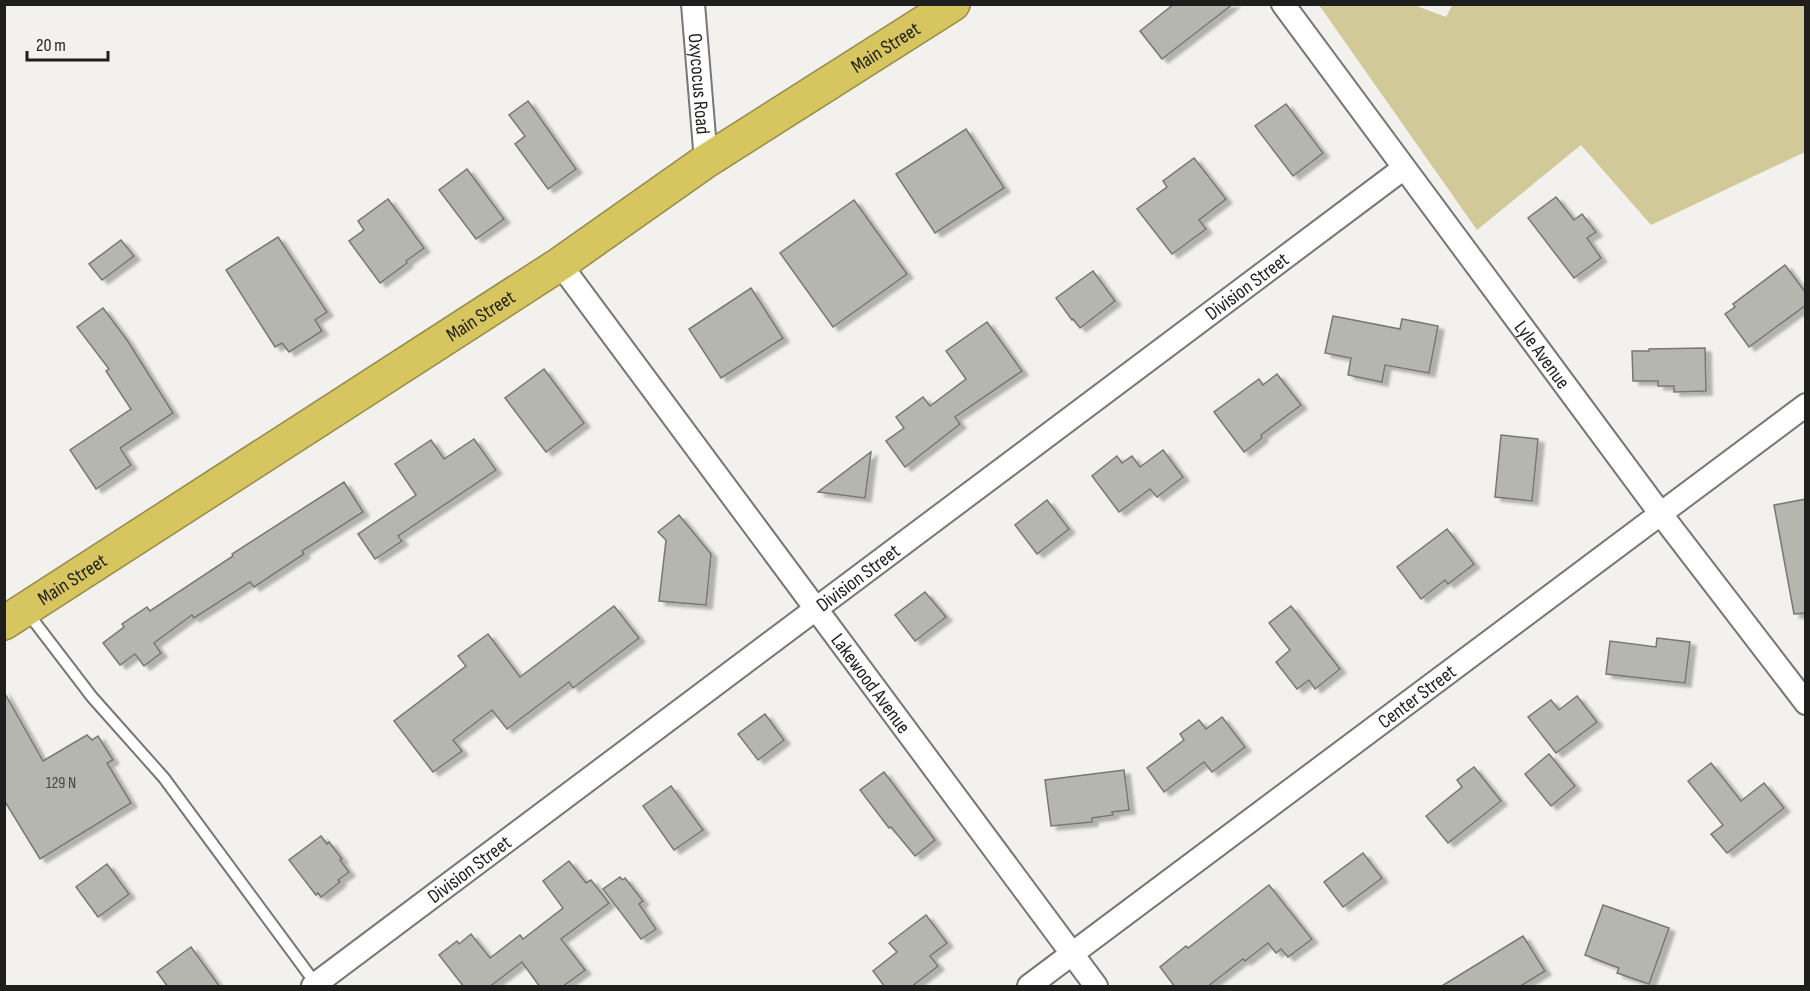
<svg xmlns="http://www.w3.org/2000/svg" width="1810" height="991" font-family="'Sofia Sans Condensed',sans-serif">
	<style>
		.green { fill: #d1c997 }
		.building { fill: #b6b6b1; stroke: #787773; stroke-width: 1.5; filter: url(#shadow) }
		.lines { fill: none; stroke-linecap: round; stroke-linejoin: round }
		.lane-casing { stroke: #767672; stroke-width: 14 }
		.street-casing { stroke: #767672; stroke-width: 26 }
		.highway-casing { stroke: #968b48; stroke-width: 36 }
		.lane { stroke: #fff; stroke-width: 10 }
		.street { stroke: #fff; stroke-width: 22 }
		.highway { stroke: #d7c560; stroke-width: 33 }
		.labels { text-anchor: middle; stroke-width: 4.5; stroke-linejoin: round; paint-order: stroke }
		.number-label { font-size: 16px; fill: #444441 }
		.street-label { font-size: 20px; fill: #1e1e1c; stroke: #f2f1ed }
	</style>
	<defs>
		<filter id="shadow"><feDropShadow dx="6" dy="4" stdDeviation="1.5" flood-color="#0004"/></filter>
	</defs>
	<rect width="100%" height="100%" fill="#f2f1ed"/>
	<path class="green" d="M 1453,4 L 1805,5 L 1805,152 L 1651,225 L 1581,145 L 1477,230 L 1319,5 L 1414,5 L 1446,17 Z"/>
	<g class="building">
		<path d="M 1174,4 L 1233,4 L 1162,59 L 1140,31 Z"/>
		<path d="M 528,101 L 576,169 L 548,189 L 515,144 L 525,136 L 509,115 Z"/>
		<path d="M 1286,104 L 1323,153 L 1293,176 L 1255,126 Z"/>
		<path d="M 966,129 L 1004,188 L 935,233 L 896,174 Z"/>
		<path d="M 1194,158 L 1226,199 L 1199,220 L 1206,229 L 1172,254 L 1137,209 L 1167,187 L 1163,181 Z"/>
		<path d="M 467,169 L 504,219 L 476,239 L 439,190 Z"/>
		<path d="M 1556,197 L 1574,220 L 1582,214 L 1596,232 L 1587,238 L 1601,258 L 1574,278 L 1528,218 Z"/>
		<path d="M 388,199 L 424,248 L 406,261 L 407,263 L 380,283 L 349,241 L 364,230 L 358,221 Z"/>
		<path d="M 854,200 L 907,274 L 833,327 L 780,253 Z"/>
		<path d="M 278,237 L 327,312 L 315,320 L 322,331 L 289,352 L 282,343 L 275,347 L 226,270 Z"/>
		<path d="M 121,240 L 134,256 L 102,280 L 89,264 Z"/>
		<path d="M 1785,265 L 1806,293 L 1806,305 L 1749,347 L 1725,314 L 1735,307 L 1733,304 Z"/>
		<path d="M 1093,271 L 1115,301 L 1080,328 L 1073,319 L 1072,320 L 1056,298 Z"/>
		<path d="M 751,288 L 783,338 L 721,378 L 689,329 Z"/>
		<path d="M 103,308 L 127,340 L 173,413 L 120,448 L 131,465 L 96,489 L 70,450 L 131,409 L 106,371 L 109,369 L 77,327 Z"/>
		<path d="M 1333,316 L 1400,329 L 1402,319 L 1438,326 L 1429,373 L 1385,365 L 1382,382 L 1348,375 L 1351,358 L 1325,353 Z"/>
		<path d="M 987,322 L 1022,371 L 955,417 L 960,424 L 905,467 L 886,441 L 904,428 L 896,417 L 923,397 L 930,406 L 966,379 L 946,351 Z"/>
		<path d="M 1705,348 L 1706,391 L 1674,392 L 1674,386 L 1658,386 L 1658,381 L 1633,381 L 1632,351 L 1649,351 L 1649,349 Z"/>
		<path d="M 544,369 L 584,423 L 546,452 L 505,398 Z"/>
		<path d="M 1277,374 L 1301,405 L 1261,435 L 1262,438 L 1244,452 L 1214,412 L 1259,379 L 1263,385 Z"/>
		<path d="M 1501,435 L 1538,439 L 1532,501 L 1495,497 Z"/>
		<path d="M 474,439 L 496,470 L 398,536 L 402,541 L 375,559 L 358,534 L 416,495 L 395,464 L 431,440 L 444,459 Z"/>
		<path d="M 1163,450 L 1183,477 L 1157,497 L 1150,489 L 1119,512 L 1092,476 L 1117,456 L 1122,463 L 1132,456 L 1140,467 Z"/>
		<path d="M 871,452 L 865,498 L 818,492 Z"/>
		<path d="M 344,482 L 363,512 L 302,551 L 304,554 L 254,587 L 250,582 L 194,618 L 192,615 L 154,643 L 161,653 L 144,666 L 135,654 L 120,665 L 103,643 L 124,627 L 122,624 L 147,607 L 150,611 L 233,556 L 232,554 Z"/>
		<path d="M 1806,499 L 1806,613 L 1794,614 L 1774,505 Z"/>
		<path d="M 1047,500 L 1069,529 L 1037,554 L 1015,525 Z"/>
		<path d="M 679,515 L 711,554 L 706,605 L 659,601 L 666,540 L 658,532 Z"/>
		<path d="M 1447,529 L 1474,564 L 1448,584 L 1445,580 L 1421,599 L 1397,567 Z"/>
		<path d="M 925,592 L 946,617 L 915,641 L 895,615 Z"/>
		<path d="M 614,606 L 639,638 L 573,688 L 569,682 L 507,729 L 492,710 L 453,740 L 462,751 L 433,772 L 394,721 L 466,666 L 458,656 L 488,634 L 520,677 Z"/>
		<path d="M 1291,606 L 1340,669 L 1315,689 L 1309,680 L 1297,689 L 1276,662 L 1290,650 L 1269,623 Z"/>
		<path d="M 1657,638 L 1690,642 L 1685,683 L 1606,674 L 1610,641 L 1656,647 Z"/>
		<path d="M 4,692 L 43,761 L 87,735 L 92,740 L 98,736 L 113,760 L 107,763 L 131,803 L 40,859 L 4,800 Z"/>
		<path d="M 1577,696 L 1597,722 L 1556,753 L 1528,717 L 1551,700 L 1559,710 Z"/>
		<path d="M 765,714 L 784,740 L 758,760 L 738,734 Z"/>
		<path d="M 1222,717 L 1245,747 L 1212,772 L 1204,762 L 1164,792 L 1147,768 L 1184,740 L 1180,734 L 1199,720 L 1206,729 Z"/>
		<path d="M 1549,754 L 1575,786 L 1551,806 L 1525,774 Z"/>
		<path d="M 1711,763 L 1741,801 L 1764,783 L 1784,808 L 1727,853 L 1711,834 L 1723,825 L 1688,781 Z"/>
		<path d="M 1474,767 L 1501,801 L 1448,843 L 1426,816 L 1462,787 L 1457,780 Z"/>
		<path d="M 1124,770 L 1129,810 L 1112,812 L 1113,815 L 1092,818 L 1092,822 L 1051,826 L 1045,780 Z"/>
		<path d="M 884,772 L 935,840 L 915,856 L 891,827 L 889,828 L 860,790 Z"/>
		<path d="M 671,786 L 703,830 L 674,850 L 643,806 Z"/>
		<path d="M 321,836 L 327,844 L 329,842 L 342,859 L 340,860 L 349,872 L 338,880 L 340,882 L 321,897 L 318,893 L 316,895 L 289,860 Z"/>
		<path d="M 1363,853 L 1382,878 L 1343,907 L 1324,882 Z"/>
		<path d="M 569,861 L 586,883 L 591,880 L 609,903 L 561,939 L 585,970 L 562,987 L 540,987 L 522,962 L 489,987 L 464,987 L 439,955 L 457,941 L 459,944 L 471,934 L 490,958 L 520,935 L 523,939 L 563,908 L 543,881 Z"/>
		<path d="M 107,864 L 129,894 L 98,917 L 76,887 Z"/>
		<path d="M 620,877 L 622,880 L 625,878 L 643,901 L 639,904 L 656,929 L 641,939 L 603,889 Z"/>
		<path d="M 1269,885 L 1312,939 L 1288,957 L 1281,949 L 1276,953 L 1268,943 L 1245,961 L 1243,959 L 1207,987 L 1175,987 L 1160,967 L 1186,946 L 1188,948 Z"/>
		<path d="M 1603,905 L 1669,928 L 1649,984 L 1617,973 L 1619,968 L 1585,955 Z"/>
		<path d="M 926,915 L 947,943 L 930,956 L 938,966 L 911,987 L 885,987 L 873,971 L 897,952 L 889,943 Z"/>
		<path d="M 1523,936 L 1545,971 L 1519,987 L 1440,987 Z"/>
		<path d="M 191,947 L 220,987 L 168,987 L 157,972 Z"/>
	</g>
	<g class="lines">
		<defs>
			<path id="lane" d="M 27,612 L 92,697 L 164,778 L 316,984"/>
			<g id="street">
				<path id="s1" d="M 693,4 L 706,161"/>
				<path id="s2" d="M 1283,4 L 1660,513 L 1806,703"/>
				<path id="s3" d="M 560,264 L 1096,986"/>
				<path id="s4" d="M 313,986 L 1404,168"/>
				<path id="s5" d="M 1029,986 L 1806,405"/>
			</g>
			<g id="highway">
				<path id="s6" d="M 4,623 L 560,264 L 706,161 L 953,4"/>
			</g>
		</defs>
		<use href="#lane" class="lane-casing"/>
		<use href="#street" class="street-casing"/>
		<use href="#highway" class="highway-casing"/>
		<use href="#lane" class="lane"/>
		<use href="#street" class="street"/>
		<use href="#highway" class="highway"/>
	</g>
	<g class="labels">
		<g class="number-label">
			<text x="61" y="788">129 N</text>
		</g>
		<g class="street-label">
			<text dy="7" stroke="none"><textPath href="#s6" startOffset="1053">Main Street</textPath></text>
			<text dy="7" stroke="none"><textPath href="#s1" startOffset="80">Oxycocus Road</textPath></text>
			<text dy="7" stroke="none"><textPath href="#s4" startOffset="1167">Division Street</textPath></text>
			<text dy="7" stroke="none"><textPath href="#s6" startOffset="567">Main Street</textPath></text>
			<text dy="7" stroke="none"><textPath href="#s2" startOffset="436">Lyle Avenue</textPath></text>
			<text dy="7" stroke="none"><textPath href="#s4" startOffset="681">Division Street</textPath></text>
			<text dy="7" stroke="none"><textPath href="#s6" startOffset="81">Main Street</textPath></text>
			<text dy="7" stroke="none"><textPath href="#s3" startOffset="522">Lakewood Avenue</textPath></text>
			<text dy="7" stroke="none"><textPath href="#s5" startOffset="484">Center Street</textPath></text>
			<text dy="7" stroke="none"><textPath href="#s4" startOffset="195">Division Street</textPath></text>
		</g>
	</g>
	<rect width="1810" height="991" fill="none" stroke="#1e1e1c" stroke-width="12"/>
	<path d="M27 51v9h81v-9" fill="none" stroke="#1e1e1c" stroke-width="3"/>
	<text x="36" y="51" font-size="18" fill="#1e1e1c" stroke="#f2f1ed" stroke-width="4.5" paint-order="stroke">20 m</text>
</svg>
